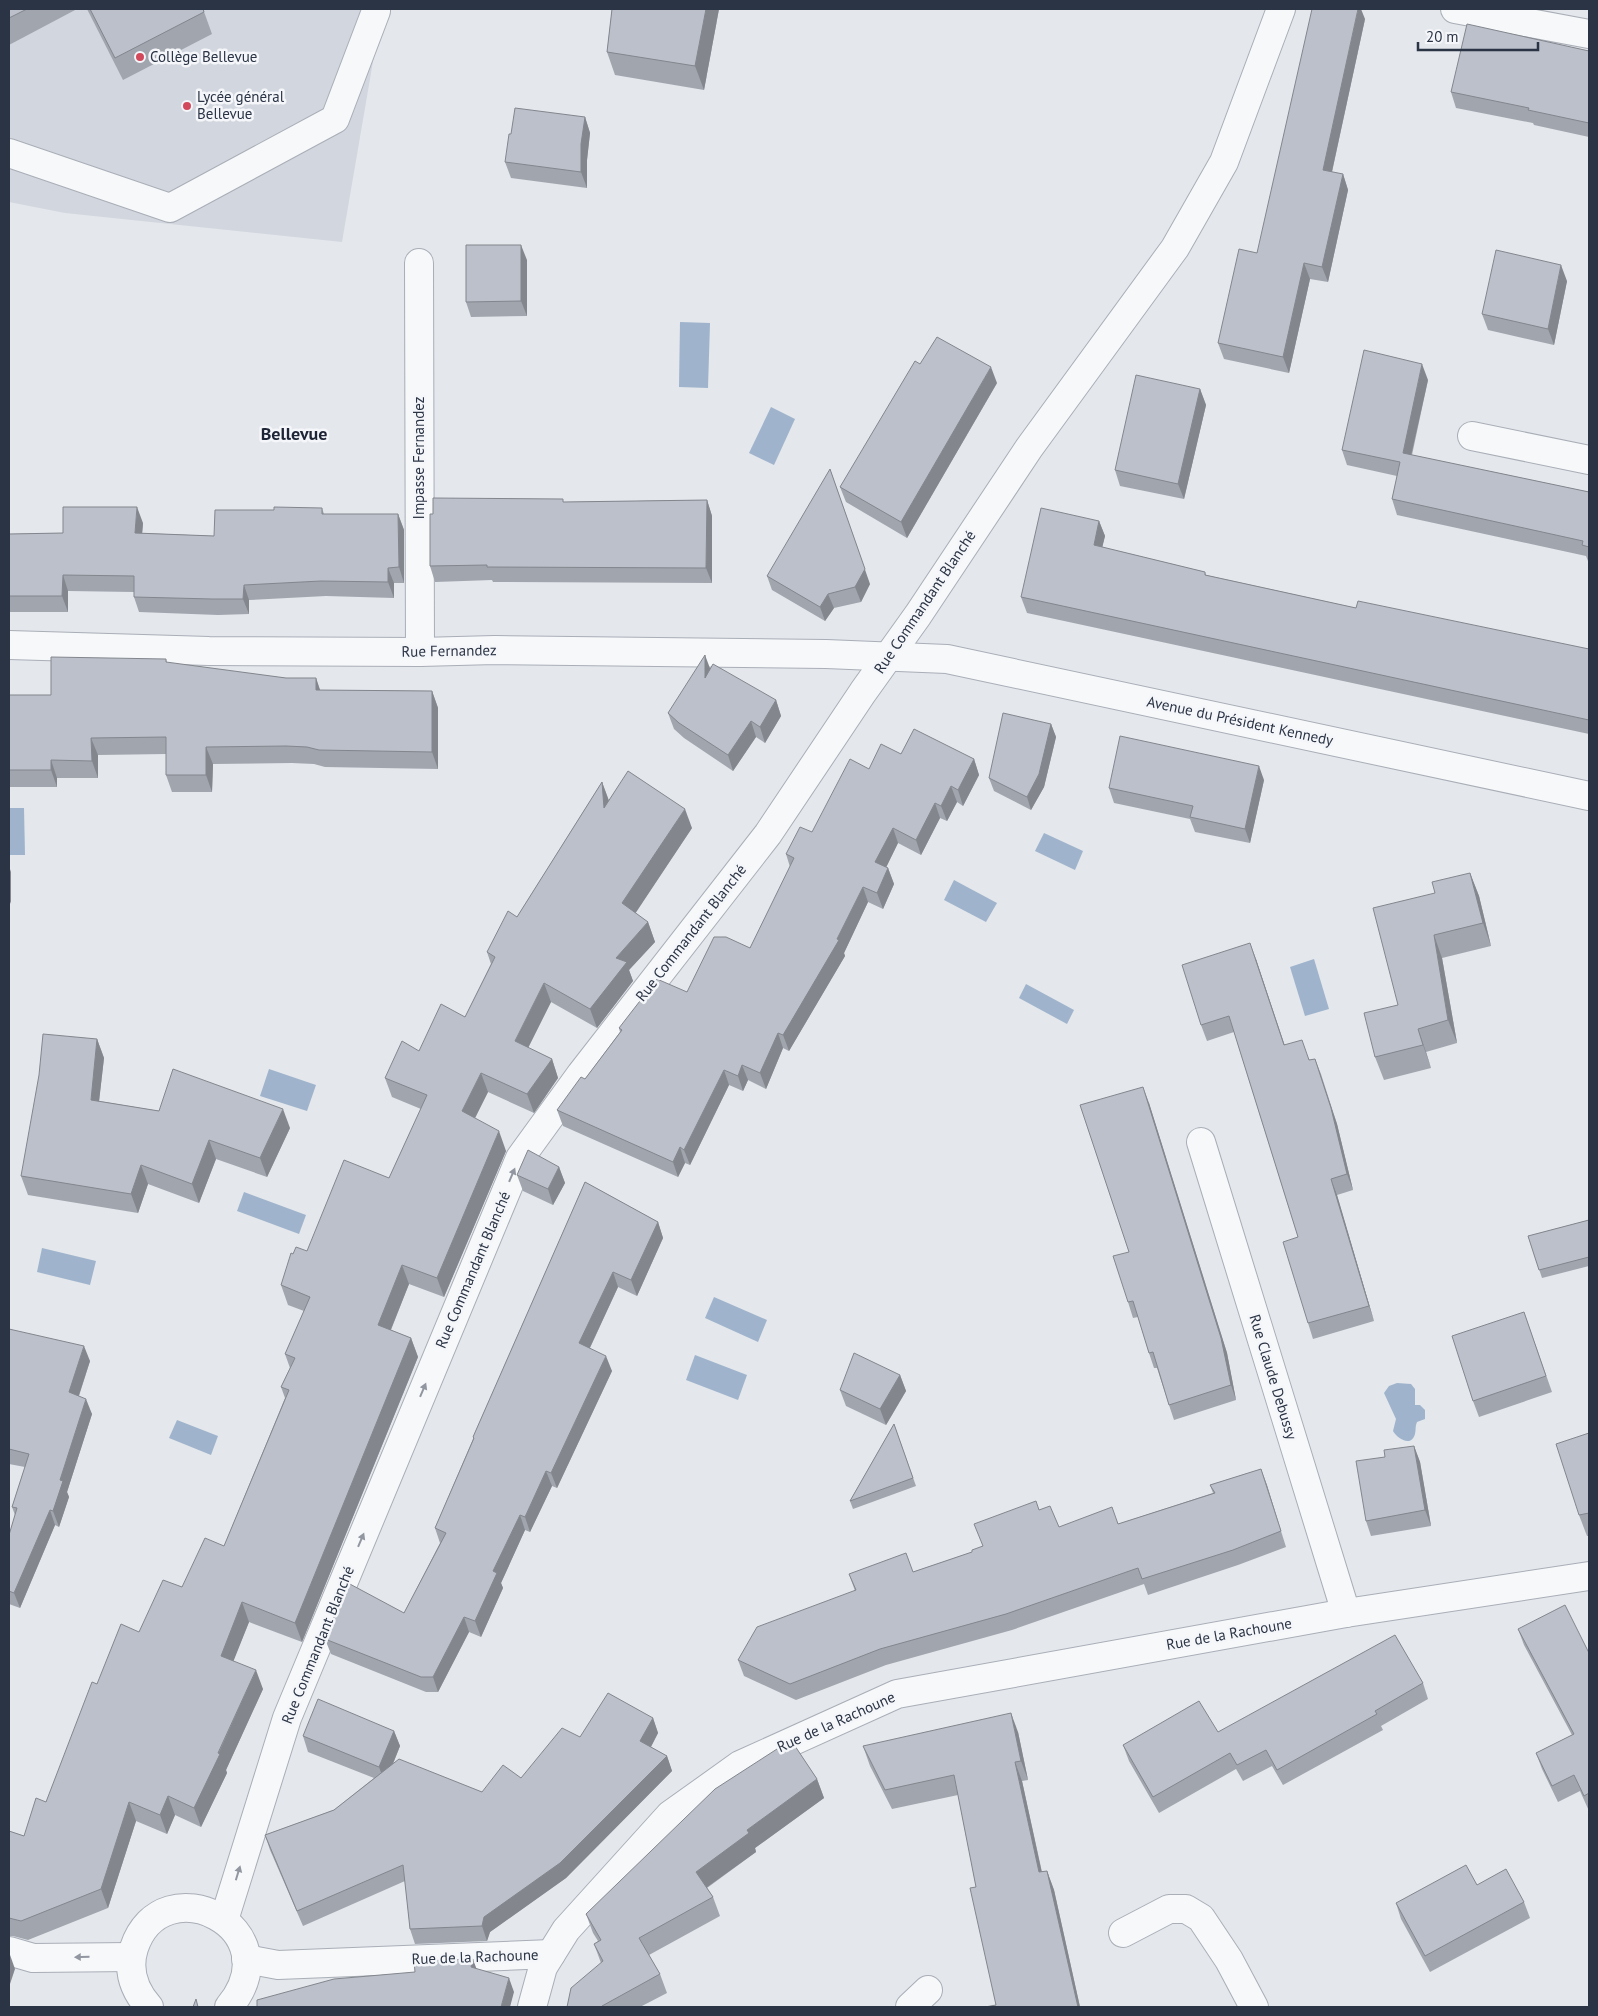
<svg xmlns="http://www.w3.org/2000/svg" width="1598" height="2016" font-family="'PT Sans',sans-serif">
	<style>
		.built { fill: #d2d6de }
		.water { fill: #9fb4cc }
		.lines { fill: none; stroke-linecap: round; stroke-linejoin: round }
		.minor-casing { stroke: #a9aeb7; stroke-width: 30 }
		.minor { stroke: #f7f8fa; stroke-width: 28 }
		.wall { fill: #a1a5ae }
		.shaded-wall { fill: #83868d }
		.building { fill: #bbc0ca; stroke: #83868d }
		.oneway { fill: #9196a0 }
		.poi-dot { fill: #d1495b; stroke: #f4f6f9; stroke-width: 2 }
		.labels { text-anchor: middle; stroke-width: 5; stroke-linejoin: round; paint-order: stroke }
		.poi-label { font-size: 15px; fill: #2b3445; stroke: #f4f6f9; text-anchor: start }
		.street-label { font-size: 15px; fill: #2b3445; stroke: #f4f6f9 }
		.quarter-label { font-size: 18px; font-weight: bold; fill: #1d2536; stroke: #f4f6f9 }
	</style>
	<rect width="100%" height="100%" fill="#e4e7ec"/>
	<path class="built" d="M 9,9 L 382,9 L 342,242 L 65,213 L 9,202 Z"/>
	<g class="water">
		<path d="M 680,322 L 710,323 L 708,388 L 679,387 Z"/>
		<path d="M 771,407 L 795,419 L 774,465 L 749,453 Z"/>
		<path d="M 9,808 L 24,808 L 25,855 L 9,855 Z"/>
		<path d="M 1044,833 L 1083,851 L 1075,870 L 1035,851 Z"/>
		<path d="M 954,880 L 997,903 L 986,922 L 944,900 Z"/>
		<path d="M 1314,959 L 1329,1009 L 1305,1016 L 1290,967 Z"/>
		<path d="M 1026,984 L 1074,1010 L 1067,1024 L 1019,998 Z"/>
		<path d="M 269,1069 L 316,1085 L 307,1111 L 260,1096 Z"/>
		<path d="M 244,1192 L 306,1215 L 299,1234 L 237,1211 Z"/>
		<path d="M 42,1248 L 96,1261 L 90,1285 L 37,1272 Z"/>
		<path d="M 714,1297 L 767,1320 L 758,1342 L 705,1318 Z"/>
		<path d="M 695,1355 L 747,1375 L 738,1400 L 686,1380 Z"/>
		<path d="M 1397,1383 L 1411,1384 L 1415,1389 L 1415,1405 L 1420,1405 L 1425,1410 L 1425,1419 L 1417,1422 C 1415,1426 1416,1430 1415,1434 C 1411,1448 1397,1438 1393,1431 L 1396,1419 L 1384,1393 L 1389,1386 Z"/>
		<path d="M 177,1420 L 218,1436 L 211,1455 L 169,1438 Z"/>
	</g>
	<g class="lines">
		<defs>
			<g id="minor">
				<path d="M 1455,9 L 1589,34"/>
				<path d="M 9,153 L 170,208 L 335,119 L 376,11"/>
				<path d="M 419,263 L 420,652"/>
				<path d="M 1472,436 L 1589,460"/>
				<path d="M 9,645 L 209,651 L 420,652 L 495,650 L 826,654 L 947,659 L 1589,796"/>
				<path d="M 1201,1142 L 1346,1613"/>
				<path d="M 224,1920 L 287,1718 L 520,1158 L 581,1074 L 768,834 L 863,692 L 918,615 L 1029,448 L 1175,248 L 1224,162 L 1281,9"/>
				<path d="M 1123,1933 L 1169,1909 L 1186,1909 L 1201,1918 L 1229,1960 L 1254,2007"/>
				<path d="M 9,1951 L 33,1958 L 131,1957"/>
				<path d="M 246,1959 L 278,1965 L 551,1954"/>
				<path d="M 149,2007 C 134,1990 127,1970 134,1948 C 162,1863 294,1928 229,2007"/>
				<path d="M 532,2007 L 543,1967 L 566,1930 L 670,1815 L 740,1765 L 897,1694 L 1346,1613 L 1589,1576"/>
				<path d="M 910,2007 L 928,1990"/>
			</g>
		</defs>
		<use href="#minor" class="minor-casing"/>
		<use href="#minor" class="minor"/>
	</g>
	<g class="wall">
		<path d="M 9,9 L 77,9 L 9,45 Z"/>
		<path d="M 87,9 L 203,9 L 212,34 L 123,80 Z"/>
		<path d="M 612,9 L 719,9 L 704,90 L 615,75 L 607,52 Z"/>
		<path d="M 1365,19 L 1332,172 L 1343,174 L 1348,190 L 1328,282 L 1310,279 L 1289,373 L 1224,359 L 1218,343 L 1257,253 Z"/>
		<path d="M 1589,51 L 1589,137 L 1534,125 L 1533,123 L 1456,108 L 1451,92 Z"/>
		<path d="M 585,117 L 590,133 L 587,160 L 587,188 L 511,178 L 505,162 Z"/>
		<path d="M 527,260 L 527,316 L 471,317 L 466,302 Z"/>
		<path d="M 1567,281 L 1554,345 L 1488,330 L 1482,314 Z"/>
		<path d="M 1428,380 L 1412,455 L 1589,492 L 1589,561 L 1588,561 L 1586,556 L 1397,515 L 1392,499 L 1397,476 L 1347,465 L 1342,450 Z"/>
		<path d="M 997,383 L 907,538 L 846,502 L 840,487 Z"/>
		<path d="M 1200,389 L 1206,405 L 1184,499 L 1120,486 L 1115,470 Z"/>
		<path d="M 707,500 L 712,516 L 712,583 L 493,582 L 492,580 L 435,582 L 430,566 L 564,502 Z"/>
		<path d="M 322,508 L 324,514 L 398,514 L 404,530 L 404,583 L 394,583 L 394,598 L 326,596 L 249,600 L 249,614 L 218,615 L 139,612 L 134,597 L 134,592 L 68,591 L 68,612 L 9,612 L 9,534 L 63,533 L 143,523 L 142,533 L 214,536 L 274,510 Z"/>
		<path d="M 1099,521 L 1105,536 L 1102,547 L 1205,572 L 1206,575 L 1356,608 L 1589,649 L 1589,734 L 1027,613 L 1021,597 Z"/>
		<path d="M 767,576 L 870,584 L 861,602 L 834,608 L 825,621 L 772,590 Z"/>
		<path d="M 166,659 L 167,663 L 286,678 L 316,678 L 320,690 L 432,691 L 438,708 L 438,769 L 325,767 L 314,764 L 292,763 L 213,764 L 212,792 L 172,792 L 166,775 L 166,754 L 98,755 L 98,778 L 57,778 L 57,787 L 9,787 L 9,695 L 51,695 Z"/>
		<path d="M 710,669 L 776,700 L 781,716 L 765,743 L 756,737 L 733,771 L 684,738 L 674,729 L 668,713 Z"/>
		<path d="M 1051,724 L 1056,737 L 1044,787 L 1031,810 L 994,791 L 989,778 Z"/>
		<path d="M 901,754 L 974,759 L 979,775 L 963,806 L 957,802 L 947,821 L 940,818 L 921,855 L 898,843 L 886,867 L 888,868 L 894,884 L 883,909 L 868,902 L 844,953 L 845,956 L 789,1051 L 783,1048 L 766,1089 L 748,1080 L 743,1091 L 729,1085 L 690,1165 L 685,1163 L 678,1177 L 563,1126 L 557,1110 L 585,1079 L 620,1032 L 619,1028 L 687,992 L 750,948 L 790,867 L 786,854 L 812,832 L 869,769 Z"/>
		<path d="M 1264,780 L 1250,843 L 1195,832 L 1190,819 L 1114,803 L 1109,788 Z"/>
		<path d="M 602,782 L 609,801 L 692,828 L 635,913 L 648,922 L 655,942 L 629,970 L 633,981 L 597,1028 L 551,1002 L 528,1048 L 552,1059 L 558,1078 L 534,1113 L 488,1092 L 475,1118 L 506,1151 L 444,1297 L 409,1284 L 391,1330 L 411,1338 L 418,1357 L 302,1642 L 249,1622 L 233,1661 L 263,1689 L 226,1770 L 227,1773 L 201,1827 L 175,1815 L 167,1834 L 136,1821 L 108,1908 L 28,1940 L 13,1936 L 9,1936 L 9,1831 L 24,1836 L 46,1802 L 97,1684 L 139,1632 L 182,1587 L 224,1546 L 285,1398 L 281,1387 L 290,1368 L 285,1354 L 304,1311 L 288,1305 L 281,1285 L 293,1254 L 307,1251 L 389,1178 L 421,1109 L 392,1097 L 385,1078 L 419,1051 L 465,1017 L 491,964 L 487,952 L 517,917 Z"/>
		<path d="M 1470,873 L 1479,896 L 1491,946 L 1442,958 L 1457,1043 L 1426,1052 L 1431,1068 L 1384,1080 L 1375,1057 L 1398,1005 L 1435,893 Z"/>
		<path d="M 1256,959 L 1284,1045 L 1310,1060 L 1315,1059 L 1321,1074 L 1337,1124 L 1353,1190 L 1337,1195 L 1374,1321 L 1313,1339 L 1308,1323 L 1298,1237 L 1234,1032 L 1207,1041 L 1201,1025 Z"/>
		<path d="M 97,1039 L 104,1058 L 99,1101 L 159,1111 L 290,1128 L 267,1177 L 216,1159 L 199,1203 L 148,1184 L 138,1213 L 28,1195 L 21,1176 Z"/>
		<path d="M 1149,1103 L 1227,1353 L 1236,1400 L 1174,1420 L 1169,1405 L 1157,1368 L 1154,1368 L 1149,1353 L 1138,1317 L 1133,1318 L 1128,1302 L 1129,1252 Z"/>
		<path d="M 559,1167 L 565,1183 L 553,1205 L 523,1191 L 517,1175 Z"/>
		<path d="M 585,1182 L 658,1222 L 663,1238 L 637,1296 L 618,1287 L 590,1348 L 612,1371 L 557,1488 L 552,1486 L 530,1532 L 525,1530 L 501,1583 L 503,1588 L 481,1637 L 469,1632 L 438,1692 L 426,1692 L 331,1654 L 325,1639 L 404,1613 L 440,1543 L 435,1528 L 473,1439 L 473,1437 Z"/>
		<path d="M 1589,1220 L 1589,1266 L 1542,1278 L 1528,1236 Z"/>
		<path d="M 1524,1312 L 1552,1392 L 1479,1417 L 1473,1401 Z"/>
		<path d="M 9,1329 L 90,1361 L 79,1396 L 92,1414 L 67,1492 L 69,1497 L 59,1527 L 55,1525 L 20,1608 L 9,1604 L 9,1535 L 15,1515 L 12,1507 L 25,1467 L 9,1464 Z"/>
		<path d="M 900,1375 L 906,1391 L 886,1425 L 846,1406 L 840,1390 Z"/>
		<path d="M 894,1424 L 916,1486 L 853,1509 L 850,1501 Z"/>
		<path d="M 1589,1433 L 1589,1536 L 1587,1536 L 1579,1515 Z"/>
		<path d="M 1414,1446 L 1420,1462 L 1431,1526 L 1371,1536 L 1366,1521 L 1385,1457 Z"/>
		<path d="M 1261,1469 L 1286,1547 L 1238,1565 L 1148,1595 L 1144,1584 L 1012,1630 L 886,1665 L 796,1700 L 744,1676 L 738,1660 L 855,1591 L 849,1574 L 913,1572 L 972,1552 L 983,1546 L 1040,1510 L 1059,1527 L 1118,1524 L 1213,1493 L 1210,1485 Z"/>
		<path d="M 1518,1629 L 1589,1653 L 1589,1811 L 1580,1791 L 1558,1802 L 1542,1769 L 1536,1753 L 1572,1735 L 1524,1645 Z"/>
		<path d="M 1423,1683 L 1428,1699 L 1381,1726 L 1383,1730 L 1283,1785 L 1272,1766 L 1243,1781 L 1236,1769 L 1159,1813 L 1129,1761 L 1123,1745 L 1218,1732 Z"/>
		<path d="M 653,1718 L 658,1733 L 651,1747 L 667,1756 L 672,1771 L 566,1878 L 490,1932 L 487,1941 L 415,1944 L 410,1929 L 405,1881 L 303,1926 L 270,1850 L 265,1835 L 334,1810 L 374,1778 L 308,1752 L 303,1736 L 394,1731 L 400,1746 L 393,1764 L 482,1792 L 521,1778 L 580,1737 Z"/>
		<path d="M 1018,1732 L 1028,1780 L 1022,1781 L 1042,1872 L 1047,1871 L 1054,1890 L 1080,2007 L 985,2007 L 996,2005 L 976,1887 L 958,1795 L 892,1809 L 870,1766 L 863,1746 Z"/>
		<path d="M 817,1779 L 824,1798 L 755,1848 L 756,1852 L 707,1888 L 713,1897 L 720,1916 L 649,1955 L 660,1974 L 667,1993 L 640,2007 L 567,2007 L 601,1963 L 594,1944 L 598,1941 L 593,1933 L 586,1914 Z"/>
		<path d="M 1477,1885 L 1524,1902 L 1530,1918 L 1430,1972 L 1401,1919 L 1396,1903 Z"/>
	</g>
	<g class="shaded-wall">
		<path d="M 706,9 L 719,9 L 704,90 L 695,66 Z"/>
		<path d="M 1358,9 L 1361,9 L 1365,19 L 1329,185 L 1323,170 Z"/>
		<path d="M 585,117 L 590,133 L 587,160 L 587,188 L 581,172 L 581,144 Z"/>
		<path d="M 1343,174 L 1348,190 L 1328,282 L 1322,267 Z"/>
		<path d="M 521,245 L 527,260 L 527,316 L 521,301 Z"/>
		<path d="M 1304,263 L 1310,279 L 1289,373 L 1283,357 Z"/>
		<path d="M 1561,265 L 1567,281 L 1554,345 L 1548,329 Z"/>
		<path d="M 1422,364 L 1428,380 L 1408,469 L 1403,453 Z"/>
		<path d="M 991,367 L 997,383 L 907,538 L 901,522 Z"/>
		<path d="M 1200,389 L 1206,405 L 1184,499 L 1178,484 Z"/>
		<path d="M 830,469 L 870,584 L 861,602 L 855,587 Z"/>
		<path d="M 707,500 L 712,516 L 712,583 L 706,568 Z"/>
		<path d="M 137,507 L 143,523 L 141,548 L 135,533 Z"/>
		<path d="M 398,514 L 404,530 L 404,583 L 399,567 Z"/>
		<path d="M 1099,521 L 1105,536 L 1099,561 L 1094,545 Z"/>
		<path d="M 388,568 L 394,583 L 394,598 L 388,582 Z"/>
		<path d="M 63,575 L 68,591 L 68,612 L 62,596 Z"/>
		<path d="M 244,585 L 249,600 L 249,614 L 243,599 Z"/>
		<path d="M 828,594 L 834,608 L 825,621 L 820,607 Z"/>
		<path d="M 705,655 L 711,671 L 705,678 Z"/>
		<path d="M 316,678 L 322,696 L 316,690 Z"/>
		<path d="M 432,691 L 438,708 L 438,769 L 432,752 Z"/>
		<path d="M 776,700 L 781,716 L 765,743 L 760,727 Z"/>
		<path d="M 751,721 L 756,737 L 733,771 L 728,755 Z"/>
		<path d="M 1051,724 L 1056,737 L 1044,787 L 1031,810 L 1027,797 Z"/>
		<path d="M 91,738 L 98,755 L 98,778 L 92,761 Z"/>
		<path d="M 206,747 L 213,764 L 212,792 L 206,775 Z"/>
		<path d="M 974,759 L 979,775 L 963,806 L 958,790 Z"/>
		<path d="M 51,760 L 57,778 L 57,787 L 51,770 Z"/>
		<path d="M 1259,766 L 1264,780 L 1250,843 L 1245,829 Z"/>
		<path d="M 602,782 L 609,801 L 604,808 Z"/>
		<path d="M 951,786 L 957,802 L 947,821 L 941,806 Z"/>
		<path d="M 935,803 L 940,818 L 921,855 L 916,840 Z"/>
		<path d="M 685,809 L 692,828 L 629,923 L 622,903 Z"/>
		<path d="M 893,828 L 898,843 L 881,878 L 875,862 Z"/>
		<path d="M 9,866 L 11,872 L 11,904 L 9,899 Z"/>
		<path d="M 888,868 L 894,884 L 883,909 L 877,893 Z"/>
		<path d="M 1470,873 L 1479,896 L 1491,946 L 1483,923 Z"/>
		<path d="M 863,887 L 868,902 L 844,953 L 845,956 L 789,1051 L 783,1035 L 837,939 Z"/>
		<path d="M 648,922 L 655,942 L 629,970 L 633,981 L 597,1028 L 590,1009 L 616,958 Z"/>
		<path d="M 1434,935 L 1442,958 L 1457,1043 L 1448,1020 Z"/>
		<path d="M 1250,943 L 1256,959 L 1290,1061 L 1284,1045 Z"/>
		<path d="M 544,983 L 551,1002 L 522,1060 L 515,1041 Z"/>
		<path d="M 1418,1029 L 1426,1052 L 1431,1068 L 1423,1045 Z"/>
		<path d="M 778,1033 L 783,1048 L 766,1089 L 760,1073 Z"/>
		<path d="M 97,1039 L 104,1058 L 97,1119 L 91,1100 Z"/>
		<path d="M 552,1059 L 558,1078 L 534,1113 L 527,1094 Z"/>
		<path d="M 1315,1059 L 1337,1124 L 1353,1190 L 1347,1174 Z"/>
		<path d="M 742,1065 L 748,1080 L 743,1091 L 738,1076 Z"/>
		<path d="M 724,1070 L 729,1085 L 690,1165 L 684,1150 Z"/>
		<path d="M 481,1073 L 488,1092 L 469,1130 L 462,1111 Z"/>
		<path d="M 1143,1087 L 1149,1103 L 1227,1353 L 1236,1400 L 1231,1385 Z"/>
		<path d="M 283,1109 L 290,1128 L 267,1177 L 260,1158 Z"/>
		<path d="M 499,1131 L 506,1151 L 444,1297 L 437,1278 Z"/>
		<path d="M 209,1140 L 216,1159 L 199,1203 L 192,1184 Z"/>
		<path d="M 680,1147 L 685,1163 L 678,1177 L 673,1162 Z"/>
		<path d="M 141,1165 L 148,1184 L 138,1213 L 131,1194 Z"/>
		<path d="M 559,1167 L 565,1183 L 553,1205 L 548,1189 Z"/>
		<path d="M 1331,1179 L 1337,1195 L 1374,1321 L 1369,1306 Z"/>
		<path d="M 658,1222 L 663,1238 L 637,1296 L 631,1280 Z"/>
		<path d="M 402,1265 L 409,1284 L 385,1344 L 378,1325 Z"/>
		<path d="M 613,1272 L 618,1287 L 585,1358 L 579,1343 Z"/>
		<path d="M 411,1338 L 418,1357 L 302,1642 L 295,1623 Z"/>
		<path d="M 84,1346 L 90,1361 L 75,1407 L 69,1392 Z"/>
		<path d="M 606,1356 L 612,1371 L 557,1488 L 551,1473 Z"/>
		<path d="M 900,1375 L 906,1391 L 886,1425 L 880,1409 Z"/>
		<path d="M 86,1399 L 92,1414 L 67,1492 L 69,1497 L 59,1527 L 53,1511 L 60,1480 Z"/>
		<path d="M 1414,1446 L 1420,1462 L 1431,1526 L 1425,1510 Z"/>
		<path d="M 1261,1469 L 1267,1485 L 1286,1547 L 1281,1531 Z"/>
		<path d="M 546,1471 L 552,1486 L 530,1532 L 525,1517 Z"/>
		<path d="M 50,1510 L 55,1525 L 20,1608 L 14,1593 Z"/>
		<path d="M 520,1515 L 525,1530 L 501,1583 L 503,1588 L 481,1637 L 475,1621 L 493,1571 Z"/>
		<path d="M 242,1602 L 249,1622 L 228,1675 L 221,1656 Z"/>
		<path d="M 464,1617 L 469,1632 L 438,1692 L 433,1677 Z"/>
		<path d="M 256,1670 L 263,1689 L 226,1770 L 227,1773 L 201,1827 L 194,1808 Z"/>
		<path d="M 1011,1713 L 1018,1732 L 1028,1780 L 1021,1761 Z"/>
		<path d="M 653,1718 L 658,1733 L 646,1756 L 640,1741 Z"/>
		<path d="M 394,1731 L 400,1746 L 385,1783 L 379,1767 Z"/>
		<path d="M 667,1756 L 672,1771 L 566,1878 L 490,1932 L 487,1941 L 482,1926 L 484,1917 Z"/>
		<path d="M 1015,1762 L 1022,1781 L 1046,1892 L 1039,1872 Z"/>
		<path d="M 817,1779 L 824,1798 L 755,1848 L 756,1852 L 703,1890 L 696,1872 L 747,1830 Z"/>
		<path d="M 168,1796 L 175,1815 L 167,1834 L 160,1815 Z"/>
		<path d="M 129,1802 L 136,1821 L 108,1908 L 101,1889 Z"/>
		<path d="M 1047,1871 L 1054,1890 L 1080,2007 L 1078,2007 Z"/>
		<path d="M 9,1952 L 15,1969 L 9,1987 Z"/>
		<path d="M 473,1959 L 478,1973 L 471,1967 Z"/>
		<path d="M 509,1978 L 514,1992 L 510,2007 L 501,2007 Z"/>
	</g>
	<g class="building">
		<path d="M 9,9 L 27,9 L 9,18 Z"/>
		<path d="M 90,9 L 203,9 L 204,12 L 115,58 Z"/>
		<path d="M 612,9 L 706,9 L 695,66 L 607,52 Z"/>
		<path d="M 1312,9 L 1358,9 L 1323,170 L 1343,174 L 1322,267 L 1304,263 L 1283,357 L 1218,343 L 1239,249 L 1257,253 Z"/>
		<path d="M 1467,24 L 1589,51 L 1589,123 L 1528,110 L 1529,108 L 1451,92 Z"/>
		<path d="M 515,108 L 585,117 L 581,144 L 581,172 L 505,162 L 509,134 L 511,134 Z"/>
		<path d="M 466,245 L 521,245 L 521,301 L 466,302 Z"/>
		<path d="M 1496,250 L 1561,265 L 1548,329 L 1482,314 Z"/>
		<path d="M 937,337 L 991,367 L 901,522 L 840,487 L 915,361 L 920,364 Z"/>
		<path d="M 1364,350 L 1422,364 L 1403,453 L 1589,492 L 1589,547 L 1582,545 L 1583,541 L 1392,499 L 1400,462 L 1342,450 Z"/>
		<path d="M 1136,375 L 1200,389 L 1178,484 L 1115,470 Z"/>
		<path d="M 830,469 L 865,569 L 855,587 L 828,594 L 820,607 L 767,576 Z"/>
		<path d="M 433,498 L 563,499 L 563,502 L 707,500 L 706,568 L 487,567 L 487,565 L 430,566 L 430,514 L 433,514 Z"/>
		<path d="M 63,507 L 137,507 L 135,533 L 214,536 L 215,510 L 274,510 L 274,507 L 322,508 L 322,514 L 398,514 L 399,567 L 388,568 L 388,582 L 321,581 L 244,585 L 243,599 L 212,599 L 134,597 L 134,576 L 63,575 L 62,596 L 9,596 L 9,534 L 63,533 Z"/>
		<path d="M 1041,508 L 1099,521 L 1094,545 L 1205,572 L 1205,575 L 1356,608 L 1358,601 L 1589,649 L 1589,720 L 1021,597 Z"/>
		<path d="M 705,655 L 705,678 L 713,664 L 776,700 L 760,727 L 751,721 L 728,755 L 679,723 L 668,713 Z"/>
		<path d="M 51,657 L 166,659 L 166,662 L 286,678 L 316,678 L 316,690 L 432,691 L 432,752 L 319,750 L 307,747 L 286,746 L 206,747 L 206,775 L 166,775 L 166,737 L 91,738 L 92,761 L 51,760 L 51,770 L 9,770 L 9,695 L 51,695 Z"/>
		<path d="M 1003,713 L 1051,724 L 1039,774 L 1027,797 L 989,778 Z"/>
		<path d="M 914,729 L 974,759 L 958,790 L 951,786 L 941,806 L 935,803 L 916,840 L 893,828 L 875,862 L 888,868 L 877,893 L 863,887 L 837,939 L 839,940 L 783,1035 L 778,1033 L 760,1073 L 742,1065 L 738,1076 L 724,1070 L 684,1150 L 680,1147 L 673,1162 L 557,1110 L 581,1077 L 585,1079 L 622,1030 L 619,1028 L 657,979 L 687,992 L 714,937 L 726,937 L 750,948 L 794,858 L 786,854 L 800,827 L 812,832 L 850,759 L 869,769 L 881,744 L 901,754 Z"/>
		<path d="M 1120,736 L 1259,766 L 1245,829 L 1190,817 L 1193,806 L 1109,788 Z"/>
		<path d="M 628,771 L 685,809 L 622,903 L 648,922 L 616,958 L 627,962 L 590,1009 L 544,983 L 515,1041 L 552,1059 L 527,1094 L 481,1073 L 462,1111 L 499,1131 L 437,1278 L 402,1265 L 378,1325 L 411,1338 L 295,1623 L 242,1602 L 221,1656 L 256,1670 L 218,1753 L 220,1754 L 194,1808 L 168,1796 L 160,1815 L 129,1802 L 101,1889 L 21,1921 L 9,1918 L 9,1831 L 24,1836 L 36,1798 L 46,1802 L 92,1682 L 97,1684 L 121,1624 L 139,1632 L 163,1580 L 182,1587 L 205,1538 L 224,1546 L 289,1390 L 281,1387 L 295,1358 L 285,1354 L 310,1297 L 281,1285 L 291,1253 L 293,1254 L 296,1247 L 307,1251 L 344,1160 L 389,1178 L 427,1095 L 385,1078 L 402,1041 L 419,1051 L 441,1004 L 465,1017 L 495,957 L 487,952 L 508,911 L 517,917 L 602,782 L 604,808 Z"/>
		<path d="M 1470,873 L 1483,923 L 1434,935 L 1448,1020 L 1418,1029 L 1423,1045 L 1375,1057 L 1364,1013 L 1398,1005 L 1373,908 L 1435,893 L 1432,882 Z"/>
		<path d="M 1250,943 L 1284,1045 L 1302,1040 L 1309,1060 L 1315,1059 L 1331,1108 L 1347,1174 L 1331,1179 L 1369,1306 L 1308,1323 L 1283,1242 L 1298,1237 L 1229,1016 L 1201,1025 L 1182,965 Z"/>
		<path d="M 43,1034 L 97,1039 L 91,1100 L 159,1111 L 173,1069 L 283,1109 L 260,1158 L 209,1140 L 192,1184 L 141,1165 L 131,1194 L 21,1176 L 39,1075 Z"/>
		<path d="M 1143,1087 L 1221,1338 L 1231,1385 L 1169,1405 L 1153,1352 L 1149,1353 L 1133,1301 L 1128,1302 L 1113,1256 L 1129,1252 L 1080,1105 Z"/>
		<path d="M 528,1150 L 559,1167 L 548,1189 L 517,1175 Z"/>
		<path d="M 585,1182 L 658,1222 L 631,1280 L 613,1272 L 579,1343 L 606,1356 L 551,1473 L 546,1471 L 525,1517 L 520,1515 L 493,1571 L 497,1573 L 475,1621 L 464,1617 L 433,1677 L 421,1677 L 325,1639 L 348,1583 L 404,1613 L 446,1533 L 435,1528 L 474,1438 L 473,1437 Z"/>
		<path d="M 1589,1220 L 1589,1257 L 1539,1270 L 1528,1236 Z"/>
		<path d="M 1524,1312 L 1546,1376 L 1473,1401 L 1452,1336 Z"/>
		<path d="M 9,1329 L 84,1346 L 69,1392 L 86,1399 L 60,1480 L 63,1481 L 53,1511 L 50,1510 L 14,1593 L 9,1591 L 9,1535 L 17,1508 L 12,1507 L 29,1454 L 9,1449 Z"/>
		<path d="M 854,1353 L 900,1375 L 880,1409 L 840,1390 Z"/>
		<path d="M 894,1424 L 913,1478 L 850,1501 Z"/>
		<path d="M 1589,1433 L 1589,1513 L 1579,1515 L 1556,1444 Z"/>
		<path d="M 1414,1446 L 1425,1510 L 1366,1521 L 1356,1461 L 1385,1457 L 1384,1450 Z"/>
		<path d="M 1261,1469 L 1281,1531 L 1233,1550 L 1142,1579 L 1138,1568 L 1006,1614 L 880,1649 L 790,1684 L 738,1660 L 757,1627 L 856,1590 L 849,1574 L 906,1553 L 913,1572 L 972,1552 L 972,1550 L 983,1546 L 974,1524 L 1036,1501 L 1039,1510 L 1050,1506 L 1059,1527 L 1112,1507 L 1118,1524 L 1215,1493 L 1210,1485 Z"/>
		<path d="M 1565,1605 L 1589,1653 L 1589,1793 L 1584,1796 L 1574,1775 L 1552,1786 L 1536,1753 L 1574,1734 L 1518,1629 Z"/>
		<path d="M 1395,1635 L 1423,1683 L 1375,1711 L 1377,1714 L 1277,1770 L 1266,1750 L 1237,1765 L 1230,1753 L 1153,1797 L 1123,1745 L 1199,1701 L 1218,1732 Z"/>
		<path d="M 608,1693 L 653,1718 L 640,1741 L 667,1756 L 560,1863 L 484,1917 L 482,1926 L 410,1929 L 403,1865 L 297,1911 L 265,1835 L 334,1810 L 399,1759 L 482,1792 L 503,1765 L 521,1778 L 562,1728 L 580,1737 Z"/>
		<path d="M 318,1699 L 394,1731 L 379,1767 L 303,1736 Z"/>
		<path d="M 1011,1713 L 1021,1761 L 1015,1762 L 1039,1872 L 1047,1871 L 1078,2007 L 985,2007 L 996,2005 L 970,1888 L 976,1887 L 954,1775 L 885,1790 L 863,1746 Z"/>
		<path d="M 791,1740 L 817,1779 L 747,1830 L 749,1833 L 696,1872 L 713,1897 L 639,1938 L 660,1974 L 602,2006 L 601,2007 L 567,2007 L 571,1988 L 603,1961 L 594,1944 L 601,1940 L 586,1914 L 715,1789 Z"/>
		<path d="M 1466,1865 L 1477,1885 L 1506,1869 L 1524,1902 L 1425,1956 L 1396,1903 Z"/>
		<path d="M 473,1959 L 471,1967 L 509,1978 L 501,2007 L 257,2007 L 257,2000 L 334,1979 L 415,1972 L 414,1961 Z"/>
		<path d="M 196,1999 L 198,2007 L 193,2007 Z"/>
	</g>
	<defs><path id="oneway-solid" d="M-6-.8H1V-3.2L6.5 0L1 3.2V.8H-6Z" transform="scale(1.25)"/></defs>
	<g class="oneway">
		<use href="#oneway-solid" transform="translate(512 1175) rotate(-67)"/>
		<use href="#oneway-solid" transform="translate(423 1390) rotate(-67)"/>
		<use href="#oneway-solid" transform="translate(361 1540) rotate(-67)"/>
		<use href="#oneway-solid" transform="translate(238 1873) rotate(-73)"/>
		<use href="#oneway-solid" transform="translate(82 1957) rotate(179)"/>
	</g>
	<g class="poi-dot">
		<circle cx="140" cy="57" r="5"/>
		<circle cx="187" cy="106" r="5"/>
	</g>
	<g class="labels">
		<g class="poi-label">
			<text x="150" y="62">Collège Bellevue</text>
			<text x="197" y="102">Lycée général<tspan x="197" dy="17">Bellevue</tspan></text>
		</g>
		<g class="street-label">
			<text transform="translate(419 458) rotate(-90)" y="5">Impasse Fernandez</text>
			<text transform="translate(925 602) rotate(-56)" y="5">Rue Commandant Blanché</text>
			<text transform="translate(449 651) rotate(-1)" y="5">Rue Fernandez</text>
			<text transform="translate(1240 721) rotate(12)" y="5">Avenue du Président Kennedy</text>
			<text transform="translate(691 933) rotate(-52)" y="5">Rue Commandant Blanché</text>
			<text transform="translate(473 1270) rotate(-67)" y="5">Rue Commandant Blanché</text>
			<text transform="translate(1273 1377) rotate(73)" y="5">Rue Claude Debussy</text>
			<text transform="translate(1229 1634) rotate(-10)" y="5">Rue de la Rachoune</text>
			<text transform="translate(318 1645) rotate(-68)" y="5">Rue Commandant Blanché</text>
			<text transform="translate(836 1722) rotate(-24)" y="5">Rue de la Rachoune</text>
			<text transform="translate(475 1957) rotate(-2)" y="5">Rue de la Rachoune</text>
		</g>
		<g class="quarter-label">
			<text x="294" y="440">Bellevue</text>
		</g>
	</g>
	<rect width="1598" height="2016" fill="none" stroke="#2b3445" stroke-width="20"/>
	<path d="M1418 42v8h120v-8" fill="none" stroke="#2b3445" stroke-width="2.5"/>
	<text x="1426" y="42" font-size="15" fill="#2b3445" stroke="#f4f6f9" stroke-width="4" paint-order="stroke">20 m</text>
</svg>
